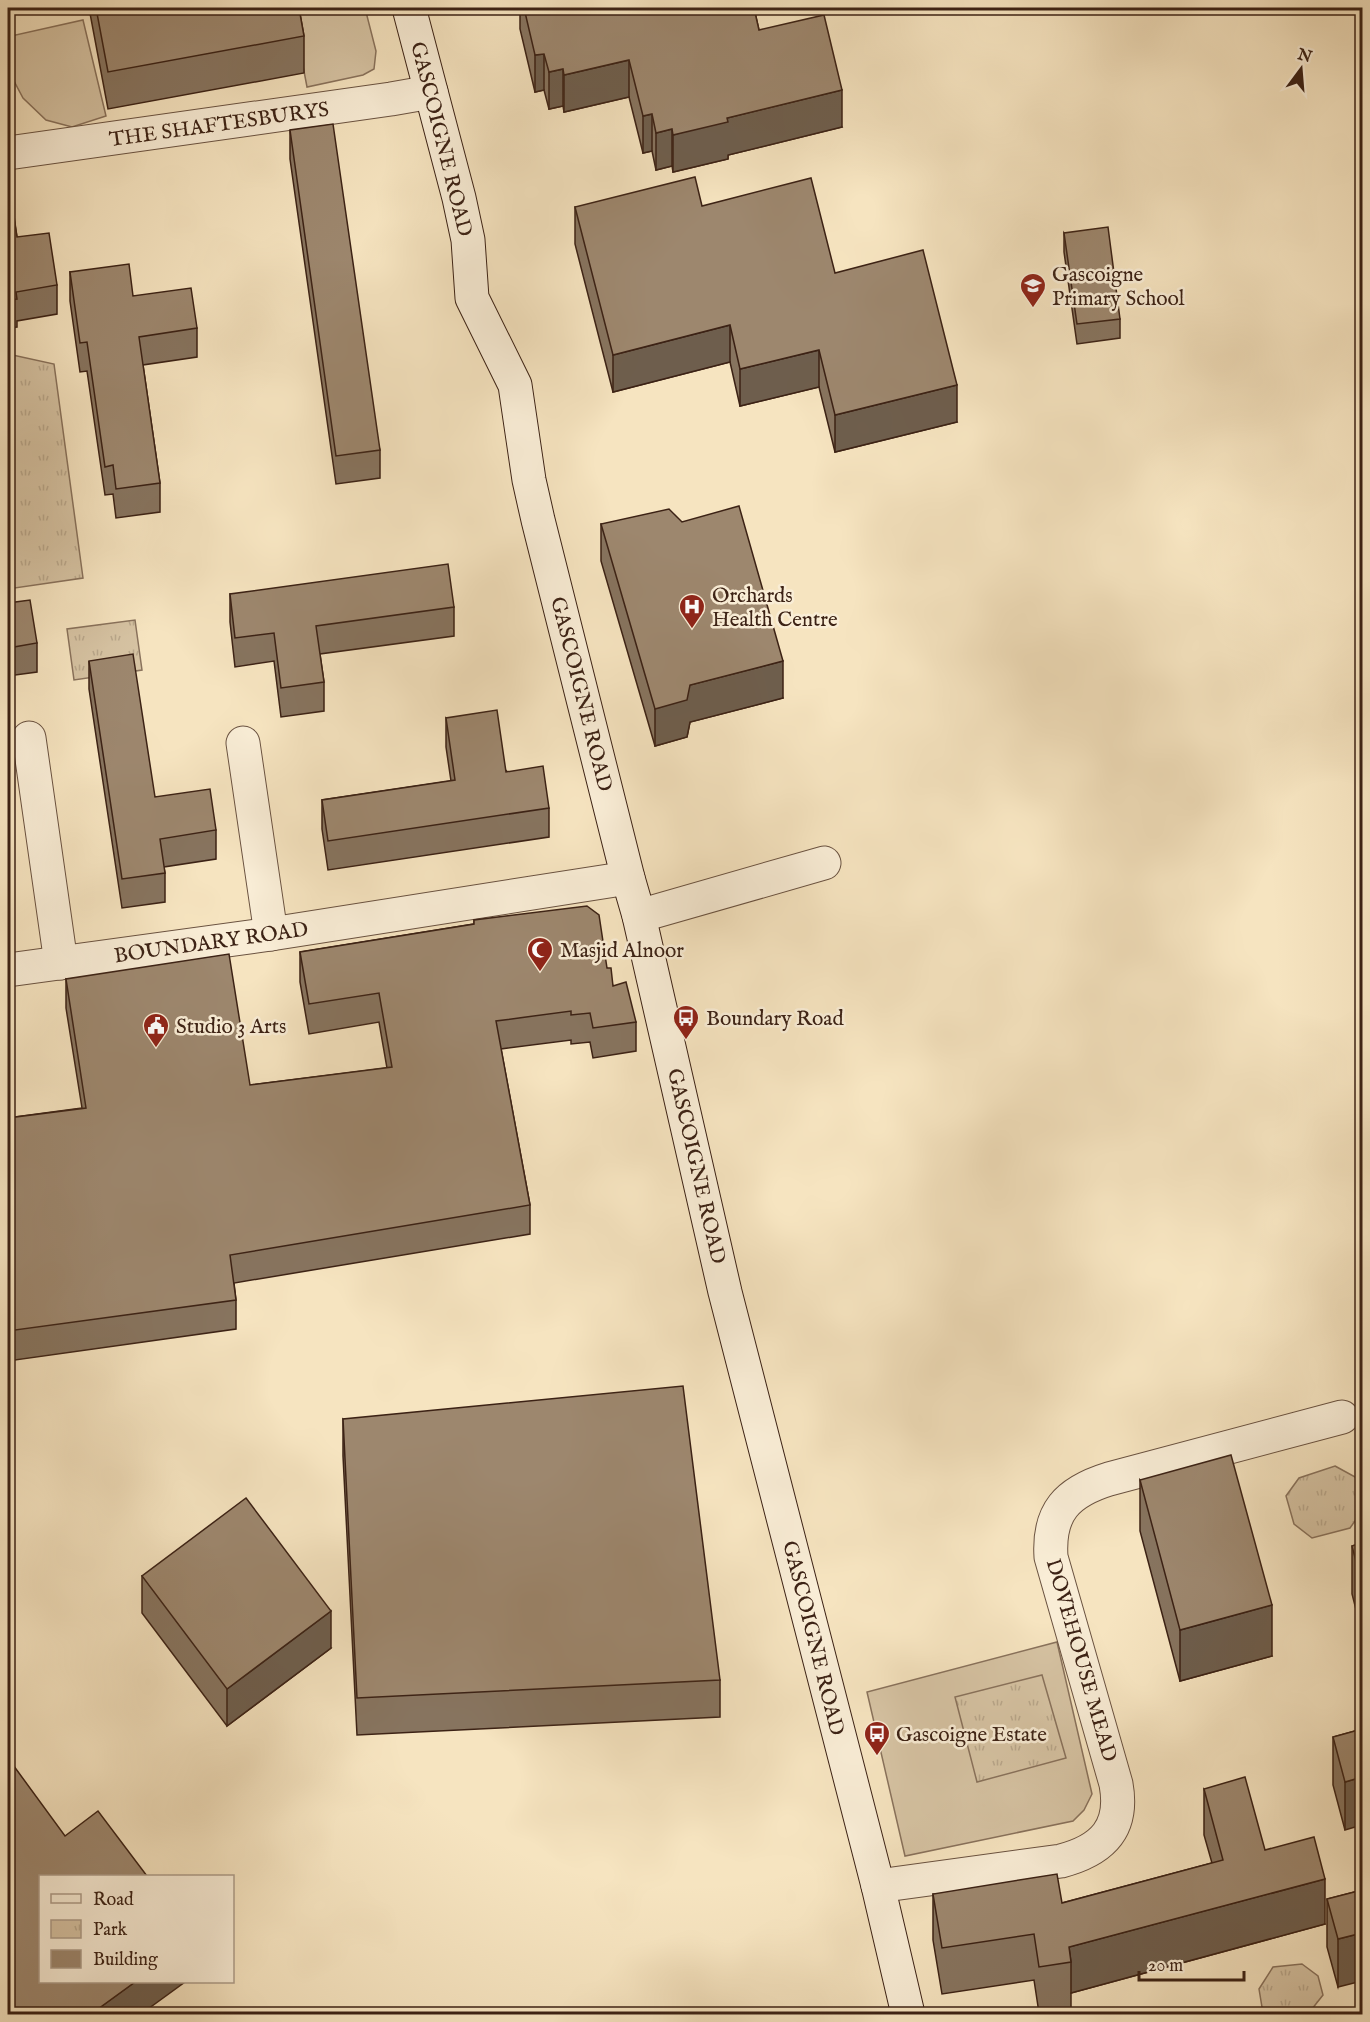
<svg xmlns="http://www.w3.org/2000/svg" width="1370" height="2022" font-family="'IM FELL English',serif">
	<style>
		.green { fill: #d6c3a3; stroke: #89725c; stroke-width: 1.5 }
		.park { fill: url(#park-tufts); stroke: #89725c; stroke-width: 1.5 }
		.lines { fill: none; stroke-linecap: round; stroke-linejoin: round }
		.street-casing { stroke: #6a5240; stroke-width: 35 }
		.secondary-casing { stroke: #3c2215; stroke-width: 35 }
		.street { stroke: #f9edd6; stroke-width: 33 }
		.secondary { stroke: #f9edd6; stroke-width: 33 }
		.wall { fill: #87745f; stroke: #3c2215; stroke-width: 1.5 }
		.shaded-wall { fill: #6e5e4d; stroke: #3c2215; stroke-width: 1.5 }
		.building { fill: #9d876e; stroke: #3c2215; stroke-width: 1.5 }
		.labels { text-anchor: middle; stroke-width: 5; stroke-linejoin: round; paint-order: stroke }
		.street-label { font-size: 21px; fill: #3c2215; stroke: #f9edd6 }
		.poi-label { font-size: 21px; fill: #3c2215; stroke: #f9edd6; text-anchor: start }
	</style>
	<defs>
		<pattern id="park-tufts" width="24" height="20" patternUnits="userSpaceOnUse" patternTransform="scale(1.5)"><rect width="24" height="20" fill="#d6c3a3"/><path d="M3 7l-1-3M5 7V3M7 7l1-3M15 17l-1-3M17 17v-4M19 17l1-3" fill="none" stroke="#b9a78b"/></pattern>
	</defs>
	<rect width="100%" height="100%" fill="#f6e4c0"/>
	<filter id="stains"><feTurbulence type="fractalNoise" baseFrequency=".00333" numOctaves="4"/><feColorMatrix values="0 0 0 0 .2 0 0 0 0 .09 0 0 0 0 .02 0 0 0 .5 -.17"/></filter>
	<radialGradient id="worn" r=".72"><stop offset=".6" stop-color="#630" stop-opacity="0"/><stop offset="1" stop-color="#630" stop-opacity=".3"/></radialGradient>
	<g class="green">
		<path d="M 292,8 L 365,8 L 376,51 L 374,69 L 363,75 L 307,87 Z"/>
		<path d="M 83,20 L 106,116 L 72,127 L 46,120 L 23,98 L 14,81 L 11,36 Z"/>
		<path d="M 1057,1642 L 1092,1794 L 1084,1810 L 1073,1821 L 905,1856 L 867,1692 Z"/>
	</g>
	<g class="park">
		<path d="M 8,354 L 54,364 L 83,578 L 8,589 Z"/>
		<path d="M 135,620 L 142,670 L 74,680 L 67,629 Z"/>
		<path d="M 1335,1466 L 1357,1478 L 1362,1497 L 1362,1511 L 1350,1528 L 1312,1538 L 1294,1524 L 1286,1496 L 1299,1478 Z"/>
		<path d="M 1042,1675 L 1066,1758 L 977,1782 L 955,1697 Z"/>
		<path d="M 1302,1964 L 1318,1976 L 1323,1995 L 1308,2014 L 1274,2014 L 1262,2007 L 1259,1989 L 1273,1967 Z"/>
	</g>
	<g class="lines">
		<defs>
			<g id="street">
				<path d="M 8,153 L 391,99 L 431,92"/>
				<path d="M 29,738 L 61,963"/>
				<path d="M 243,743 L 271,934"/>
				<path d="M 639,916 L 824,863"/>
				<path d="M 8,970 L 271,934 L 628,878"/>
				<path d="M 878,1886 L 1061,1861 C 1103,1850 1124,1828 1116,1784 L 1051,1557 C 1048,1512 1067,1492 1109,1479 L 1342,1417"/>
			</g>
			<path id="secondary" d="M 409,8 L 459,198 L 468,240 L 472,298 L 515,385 L 529,480 L 538,520 L 628,878 L 639,916 L 725,1292 L 878,1886 L 908,2014"/>
		</defs>
		<use href="#street" class="street-casing"/>
		<use href="#secondary" class="secondary-casing"/>
		<use href="#street" class="street"/>
		<use href="#secondary" class="secondary"/>
	</g>
	<g class="wall">
		<path d="M 89,8 L 299,8 L 304,36 L 304,73 L 108,109 Z"/>
		<path d="M 520,8 L 754,8 L 759,30 L 842,127 L 728,155 L 728,159 L 673,172 L 672,166 L 656,170 L 652,151 L 643,153 L 629,97 L 564,112 L 563,106 L 549,109 L 544,90 L 535,92 L 520,29 Z"/>
		<path d="M 290,130 L 380,450 L 380,478 L 336,484 L 290,159 Z"/>
		<path d="M 8,181 L 17,237 L 57,285 L 57,314 L 17,321 L 17,327 L 8,328 Z"/>
		<path d="M 702,206 L 835,273 L 957,422 L 835,452 L 819,387 L 740,406 L 730,362 L 613,392 L 575,244 L 575,207 Z"/>
		<path d="M 1064,233 L 1120,319 L 1120,338 L 1077,344 L 1064,252 Z"/>
		<path d="M 70,272 L 133,296 L 197,328 L 197,357 L 143,365 L 160,483 L 160,512 L 116,518 L 113,494 L 105,495 L 87,371 L 80,372 L 70,301 Z"/>
		<path d="M 682,522 L 783,698 L 690,722 L 687,737 L 655,746 L 601,561 L 601,524 Z"/>
		<path d="M 230,594 L 454,607 L 454,636 L 320,654 L 324,682 L 324,711 L 281,717 L 274,661 L 235,667 L 230,622 Z"/>
		<path d="M 8,603 L 37,643 L 37,672 L 8,676 Z"/>
		<path d="M 89,661 L 155,797 L 216,830 L 216,859 L 164,867 L 165,873 L 165,902 L 122,908 L 89,689 Z"/>
		<path d="M 446,718 L 549,808 L 549,837 L 328,870 L 322,829 L 322,800 L 451,781 L 446,747 Z"/>
		<path d="M 474,920 L 607,968 L 613,986 L 636,1022 L 636,1051 L 593,1058 L 590,1042 L 571,1044 L 571,1040 L 501,1049 L 530,1205 L 530,1234 L 234,1283 L 236,1300 L 236,1329 L 8,1361 L 8,1118 L 82,1108 L 66,1008 L 66,979 L 250,1085 L 387,1068 L 379,1022 L 309,1034 L 300,982 L 300,952 L 474,924 Z"/>
		<path d="M 8,995 L 14,1040 L 14,1069 L 8,1070 Z"/>
		<path d="M 1362,1163 L 1362,1218 L 1361,1214 L 1361,1164 Z"/>
		<path d="M 343,1419 L 720,1680 L 720,1717 L 357,1735 L 343,1456 Z"/>
		<path d="M 1140,1480 L 1272,1656 L 1180,1681 L 1140,1531 Z"/>
		<path d="M 1362,1543 L 1362,1633 L 1352,1594 L 1352,1546 Z"/>
		<path d="M 142,1576 L 331,1648 L 227,1726 L 142,1613 Z"/>
		<path d="M 1362,1729 L 1345,1830 L 1333,1785 L 1333,1737 Z"/>
		<path d="M 1204,1789 L 1265,1850 L 1325,1924 L 1071,1993 L 1071,2008 L 1039,2013 L 1034,1980 L 942,1994 L 933,1940 L 933,1894 L 1062,1903 L 1212,1863 L 1204,1835 Z"/>
		<path d="M 1362,1890 L 1338,1987 L 1327,1947 L 1327,1899 Z"/>
	</g>
	<g class="shaded-wall">
		<path d="M 544,54 L 544,90 L 535,92 L 535,55 Z"/>
		<path d="M 629,60 L 629,97 L 564,112 L 564,75 Z"/>
		<path d="M 563,69 L 563,106 L 549,109 L 549,72 Z"/>
		<path d="M 842,90 L 842,127 L 728,155 L 728,159 L 673,172 L 673,135 L 727,118 Z"/>
		<path d="M 652,114 L 652,151 L 643,153 L 643,116 Z"/>
		<path d="M 672,129 L 672,166 L 656,170 L 656,133 Z"/>
		<path d="M 730,325 L 730,362 L 613,392 L 613,355 Z"/>
		<path d="M 819,350 L 819,387 L 740,406 L 740,369 Z"/>
		<path d="M 957,385 L 957,422 L 835,452 L 835,415 Z"/>
		<path d="M 783,661 L 783,698 L 690,722 L 687,737 L 655,746 L 655,709 L 690,685 Z"/>
		<path d="M 1272,1605 L 1272,1656 L 1180,1681 L 1180,1630 Z"/>
		<path d="M 331,1611 L 331,1648 L 227,1726 L 227,1689 Z"/>
		<path d="M 1362,1777 L 1362,1825 L 1345,1830 L 1345,1782 Z"/>
		<path d="M 1325,1879 L 1325,1924 L 1071,1993 L 1071,1962 L 1069,1947 Z"/>
		<path d="M 1362,1933 L 1362,1981 L 1338,1987 L 1338,1939 Z"/>
		<path d="M 135,1982 L 185,1982 L 141,2014 L 91,2014 Z"/>
	</g>
	<g class="building">
		<path d="M 96,8 L 299,8 L 304,36 L 108,72 Z"/>
		<path d="M 524,8 L 754,8 L 759,30 L 824,15 L 842,90 L 727,118 L 728,122 L 673,135 L 672,129 L 656,133 L 652,114 L 643,116 L 629,60 L 564,75 L 563,69 L 549,72 L 544,54 L 535,55 Z"/>
		<path d="M 333,124 L 380,450 L 336,456 L 290,130 Z"/>
		<path d="M 695,177 L 702,206 L 811,178 L 835,273 L 923,250 L 957,385 L 835,415 L 819,350 L 740,369 L 730,325 L 613,355 L 575,207 Z"/>
		<path d="M 8,181 L 9,181 L 17,237 L 49,233 L 57,285 L 16,292 L 17,299 L 8,300 Z"/>
		<path d="M 1108,227 L 1120,319 L 1077,324 L 1064,233 Z"/>
		<path d="M 129,264 L 133,296 L 191,288 L 197,328 L 139,337 L 160,483 L 116,489 L 113,465 L 105,467 L 87,342 L 80,343 L 70,272 Z"/>
		<path d="M 739,506 L 783,661 L 690,685 L 687,700 L 655,709 L 601,524 L 669,509 L 682,522 Z"/>
		<path d="M 448,564 L 454,607 L 316,626 L 324,682 L 281,688 L 274,633 L 235,638 L 230,594 Z"/>
		<path d="M 30,600 L 37,643 L 8,648 L 8,603 Z"/>
		<path d="M 133,654 L 155,797 L 210,789 L 216,830 L 160,839 L 165,873 L 122,879 L 89,661 Z"/>
		<path d="M 497,710 L 506,772 L 543,766 L 549,808 L 328,841 L 322,800 L 455,780 L 446,718 Z"/>
		<path d="M 587,906 L 599,915 L 607,968 L 611,968 L 613,986 L 626,982 L 636,1022 L 593,1028 L 590,1013 L 571,1015 L 571,1011 L 496,1021 L 530,1205 L 230,1255 L 236,1300 L 8,1331 L 8,1118 L 86,1108 L 66,979 L 229,954 L 250,1085 L 392,1067 L 379,993 L 309,1004 L 300,952 L 474,924 L 474,920 Z"/>
		<path d="M 8,995 L 14,1040 L 8,1041 Z"/>
		<path d="M 683,1386 L 720,1680 L 357,1698 L 343,1419 Z"/>
		<path d="M 1231,1455 L 1272,1605 L 1180,1630 L 1140,1480 Z"/>
		<path d="M 246,1498 L 331,1611 L 227,1689 L 142,1576 Z"/>
		<path d="M 1362,1543 L 1362,1585 L 1352,1546 Z"/>
		<path d="M 1362,1729 L 1362,1777 L 1345,1782 L 1333,1737 Z"/>
		<path d="M 8,1758 L 65,1836 L 98,1811 L 147,1876 L 40,1876 L 40,1982 L 135,1982 L 91,2014 L 8,2014 Z"/>
		<path d="M 1245,1777 L 1265,1850 L 1314,1837 L 1325,1879 L 1069,1947 L 1071,1962 L 1039,1967 L 1034,1934 L 942,1948 L 933,1894 L 1057,1874 L 1062,1903 L 1223,1860 L 1204,1789 Z"/>
		<path d="M 1362,1890 L 1362,1933 L 1338,1939 L 1327,1899 Z"/>
	</g>
	<defs>
		<symbol id="school-pin" viewBox="-11 -11 22 30"><path d="M0 17L-7.5 6A9.5 9.5 0 1 1 7.5 6Z" fill="#8f2418" stroke="#f9edd6"/><path d="M0-5L7-2L0 1L-7-2ZM-4 1L0 2.5L4 1V4Q0 6-4 4Z" fill="#fff"/></symbol>
		<symbol id="hospital-pin" viewBox="-11 -11 22 30"><path d="M0 17L-7.5 6A9.5 9.5 0 1 1 7.5 6Z" fill="#8f2418" stroke="#f9edd6"/><path d="M-5-5h3v3.5h4V-5h3V5h-3V1.5h-4V5h-3Z" fill="#fff"/></symbol>
		<symbol id="mosque-pin" viewBox="-11 -11 22 30"><path d="M0 17L-7.5 6A9.5 9.5 0 1 1 7.5 6Z" fill="#8f2418" stroke="#f9edd6"/><path d="M3.5-4.9A6 6 0 1 0 3.5 4.9A5 5 0 1 1 3.5-4.9Z" fill="#fff"/></symbol>
		<symbol id="bus-pin" viewBox="-11 -11 22 30"><path d="M0 17L-7.5 6A9.5 9.5 0 1 1 7.5 6Z" fill="#8f2418" stroke="#f9edd6"/><path d="M-5-6H5V4H4V6H2V4H-2V6H-4V4H-5ZM-3.5-4V0h7V-4ZM-3.5 1.2v1.5H-2V1.2ZM2 1.2v1.5H3.5V1.2Z" fill="#fff"/></symbol>
		<symbol id="civic-pin" viewBox="-11 -11 22 30"><path d="M0 17L-7.5 6A9.5 9.5 0 1 1 7.5 6Z" fill="#8f2418" stroke="#f9edd6"/><path d="M-.6-6.5H3V-4.5H.6V-3L4-1V1h2V6H-6V1h2V-1L-.6-3ZM-1.2 2.5V6h2.4V2.5Z" fill="#fff"/></symbol>
	</defs>
	<g fill-rule="evenodd">
		<use href="#school-pin" x="1018" y="271" width="30" height="40"/>
		<use href="#hospital-pin" x="677" y="592" width="30" height="40"/>
		<use href="#mosque-pin" x="525" y="935" width="30" height="40"/>
		<use href="#bus-pin" x="671" y="1003" width="30" height="40"/>
		<use href="#civic-pin" x="141" y="1011" width="30" height="40"/>
		<use href="#bus-pin" x="862" y="1719" width="30" height="40"/>
	</g>
	<g class="labels">
		<g class="street-label">
			<text transform="translate(219 124) rotate(-8)" y="7">THE SHAFTESBURYS</text>
			<text transform="translate(442 139) rotate(76)" y="7">GASCOIGNE ROAD</text>
			<text transform="translate(582 694) rotate(76)" y="7">GASCOIGNE ROAD</text>
			<text transform="translate(211 942) rotate(-8)" y="7">BOUNDARY ROAD</text>
			<text transform="translate(697 1166) rotate(77)" y="7">GASCOIGNE ROAD</text>
			<text transform="translate(814 1638) rotate(76)" y="7">GASCOIGNE ROAD</text>
			<text transform="translate(1082 1660) rotate(74)" y="7">DOVEHOUSE MEAD</text>
		</g>
		<g class="poi-label">
			<text x="1052" y="281">Gascoigne<tspan x="1052" dy="24">Primary School</tspan></text>
			<text x="712" y="602">Orchards<tspan x="712" dy="24">Health Centre</tspan></text>
			<text x="560" y="957">Masjid Alnoor</text>
			<text x="706" y="1025">Boundary Road</text>
			<text x="176" y="1033">Studio 3 Arts</text>
			<text x="896" y="1741">Gascoigne Estate</text>
		</g>
	</g>
	<rect width="1370" height="2022" fill="none" stroke="#f6e4c0" stroke-width="30"/>
	<rect x="9" y="9" width="1352" height="2004" fill="none" stroke="#3c2215" stroke-width="3"/>
	<rect x="15" y="15" width="1340" height="1992" fill="none" stroke="#3c2215" stroke-width="1.5"/>
	<rect x="39" y="1875" width="195" height="108" fill="#f9edd6" stroke="#ad9c89" stroke-width="1.5"/>
	<rect x="51" y="1894" width="30" height="9" fill="#f9edd6" stroke="#ad9c89" stroke-width="1.5"/>
	<text x="93" y="1905" font-size="18" fill="#3c2215">Road</text>
	<rect x="51" y="1920" width="30" height="18" fill="url(#park-tufts)" stroke="#ad9c89" stroke-width="1.5"/>
	<text x="93" y="1935" font-size="18" fill="#3c2215">Park</text>
	<rect x="51" y="1950" width="30" height="18" fill="#9d876e" stroke="#ad9c89" stroke-width="1.5"/>
	<text x="93" y="1965" font-size="18" fill="#3c2215">Building</text>
	<g transform="translate(1301 69) rotate(16)" stroke="#f9edd6" stroke-width="4.5" paint-order="stroke">
	<path d="M0-4.5L10 22L0 15L-10 22Z" fill="#3c2215"/>
	<text y="-9" font-size="16" font-weight="bold" text-anchor="middle" fill="#3c2215">N</text>
	</g>
	<path d="M1139 1971v9h105v-9" fill="none" stroke="#3c2215" stroke-width="3"/>
	<text x="1148" y="1971" font-size="18" fill="#3c2215" stroke="#f9edd6" stroke-width="4.5" paint-order="stroke">20 m</text>
	<rect width="100%" height="100%" filter="url(#stains)"/>
	<rect width="100%" height="100%" fill="url(#worn)"/>
</svg>
